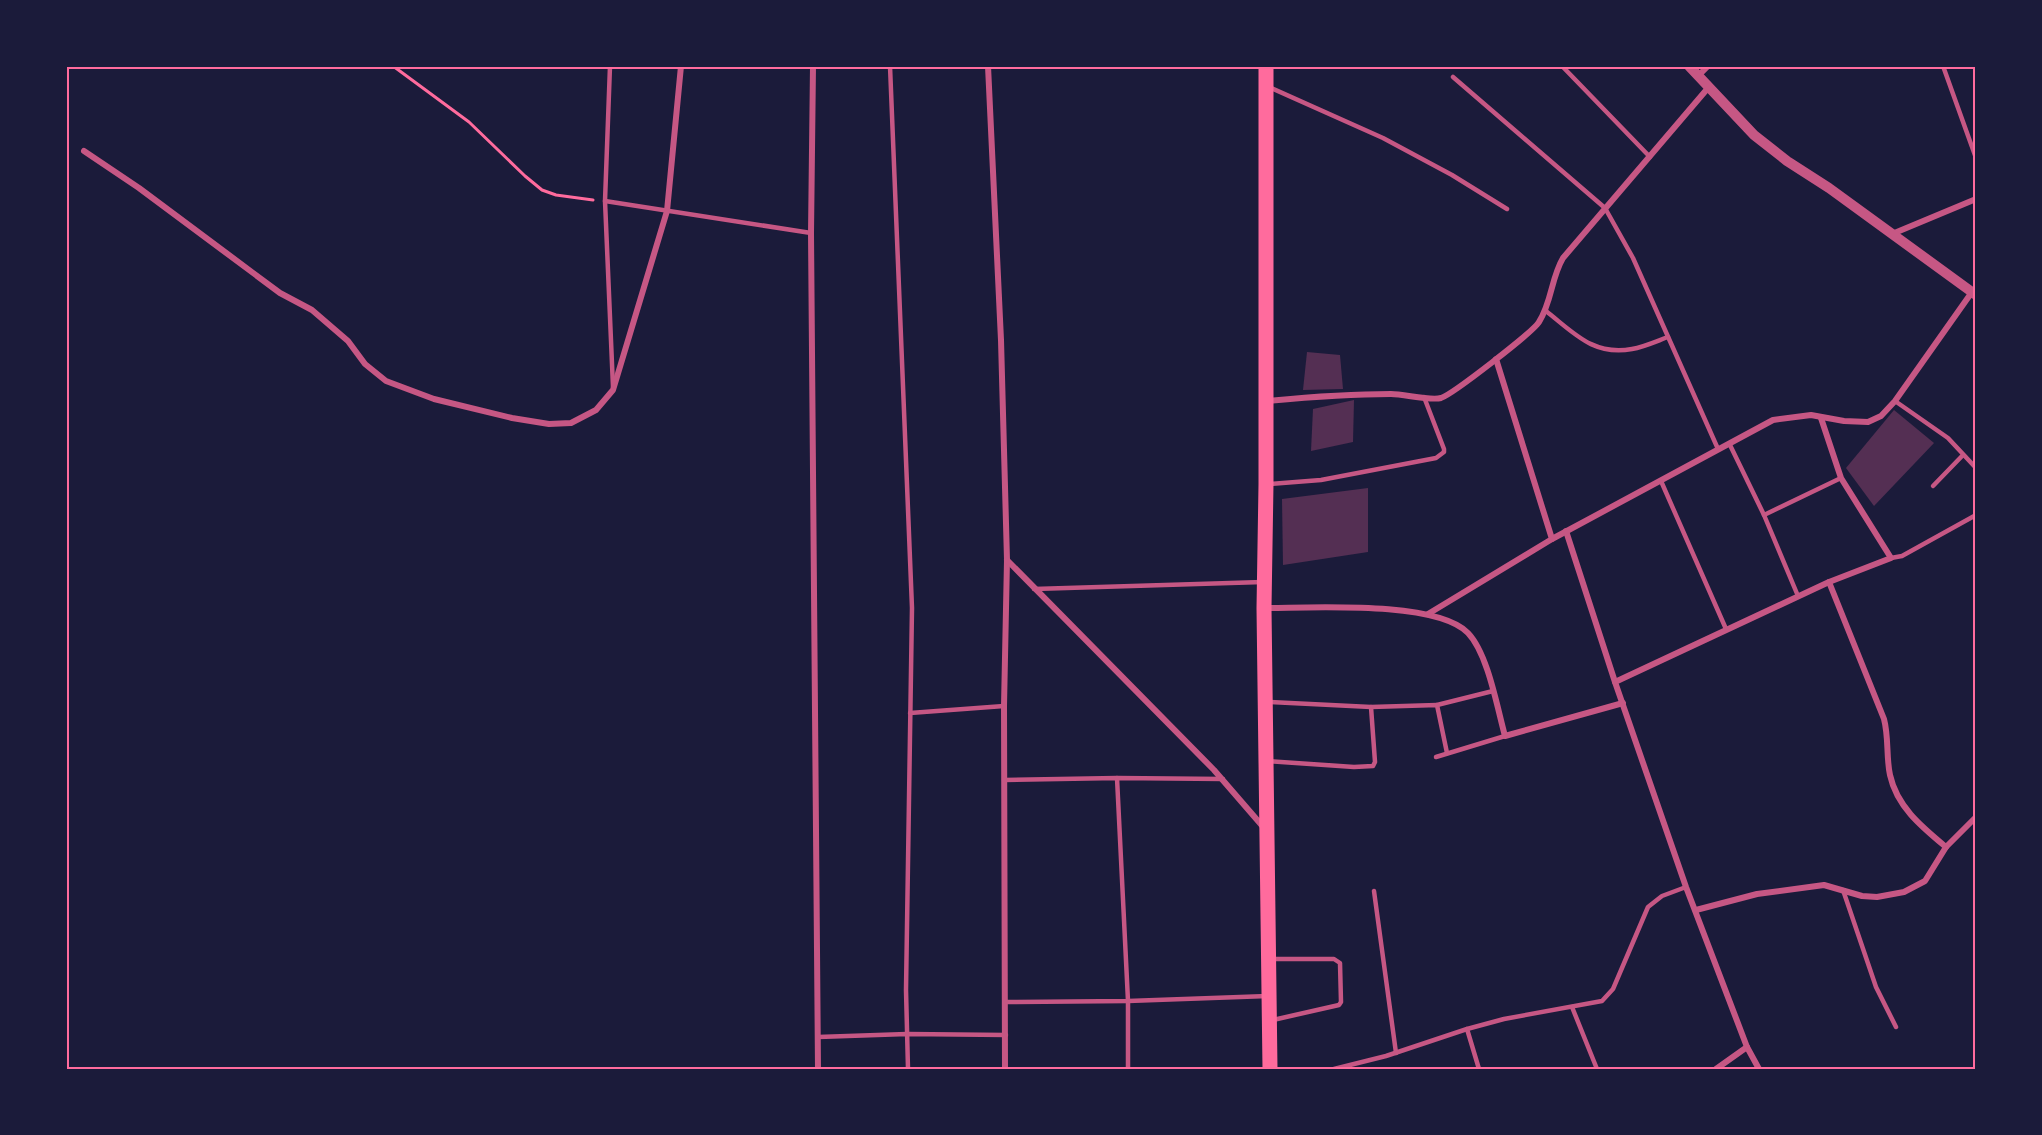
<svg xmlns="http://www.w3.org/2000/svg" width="2042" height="1135" font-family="'Fira Sans Condensed',sans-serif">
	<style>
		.building { fill: #542f53 }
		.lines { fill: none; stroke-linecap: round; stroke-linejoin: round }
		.path { stroke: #ff6b9d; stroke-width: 3 }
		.service { stroke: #c65784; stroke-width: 4.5 }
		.minor { stroke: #c65784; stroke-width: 6 }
		.tertiary { stroke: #c65784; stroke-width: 10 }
		.primary { stroke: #ff6b9d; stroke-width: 15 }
		.neatline { fill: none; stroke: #ff6b9d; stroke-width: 2 }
	</style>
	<rect width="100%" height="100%" fill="#1b1b3a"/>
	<g class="building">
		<path d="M 1307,352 L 1340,355 L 1343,389 L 1303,390 Z"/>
		<path d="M 1354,400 L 1353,442 L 1311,451 L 1313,409 Z"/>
		<path d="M 1894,410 L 1934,443 L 1874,506 L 1846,468 Z"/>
		<path d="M 1368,488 L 1368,552 L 1283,565 L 1282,499 Z"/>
	</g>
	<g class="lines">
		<path class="path" d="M 393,66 L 469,122 L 525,176 L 542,190 L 556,195 L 593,200"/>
		<g class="service">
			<path d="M 610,66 L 605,201 L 613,387"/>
			<path d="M 890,66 L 912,608 L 906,990 L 908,1069"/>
			<path d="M 1562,66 L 1650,157"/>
			<path d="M 1943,66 L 1976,158"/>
			<path d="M 1453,77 L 1605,208 L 1633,258 L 1718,449"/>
			<path d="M 1269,87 L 1383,138 L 1452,175 L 1507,209"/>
			<path d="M 605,201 L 811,233"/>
			<path d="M 1546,311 C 1574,333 1593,356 1632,349 C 1644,347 1657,341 1668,337"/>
			<path d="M 1895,401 L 1948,438 L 1976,468"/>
			<path d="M 1730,445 L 1764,515 L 1841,478"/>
			<path d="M 1661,481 L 1726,629"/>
			<path d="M 1269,484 L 1321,480 L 1436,458 L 1444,452 L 1444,449 L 1424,397"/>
			<path d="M 1933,486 L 1963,455"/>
			<path d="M 1764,515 L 1798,596"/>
			<path d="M 1891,558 L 1902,556 L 1976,515"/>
			<path d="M 1034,589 L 1263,582"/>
			<path d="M 1268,702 L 1371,707 L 1437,705 L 1447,753"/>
			<path d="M 1437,705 L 1493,691"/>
			<path d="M 910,713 L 1004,706"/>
			<path d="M 1436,757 L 1505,736"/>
			<path d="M 1268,761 L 1354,767 L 1373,766 L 1375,762 L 1371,707"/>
			<path d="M 1117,778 L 1128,1001 L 1128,1069"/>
			<path d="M 1004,780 L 1117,778 L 1223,779"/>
			<path d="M 1843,890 L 1876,987 L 1896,1027"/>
			<path d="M 1374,891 L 1396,1053"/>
			<path d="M 1271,959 L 1334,959 L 1340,963 L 1341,1002 L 1339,1005 L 1273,1020"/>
			<path d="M 1006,1002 L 1128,1001 L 1268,996"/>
			<path d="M 1572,1007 L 1597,1069"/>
			<path d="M 1467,1029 L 1479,1069"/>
			<path d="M 818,1037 L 907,1034 L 1006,1035"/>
			<path d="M 1334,1069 L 1386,1056 L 1467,1029 L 1504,1019 L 1602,1001 L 1613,989 L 1648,907 L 1662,896 L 1686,887"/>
		</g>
		<g class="minor">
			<path d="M 813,66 L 811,233 L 818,1069"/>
			<path d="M 988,66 L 1001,340 L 1007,560 L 1004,706 L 1005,1069"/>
			<path d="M 1698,76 L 1708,66"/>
			<path d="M 84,151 L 139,188 L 280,293 L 312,310 L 348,341 L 365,364 L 386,381 L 434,399 L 512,418 L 549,424 L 571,423 L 596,410 L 613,390 L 667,211 L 681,66"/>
			<path d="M 1892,234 L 1976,199"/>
			<path d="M 1267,401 C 1309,397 1349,394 1391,394 C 1404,394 1430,401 1441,398 C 1453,394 1533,332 1539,322 C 1552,302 1551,278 1563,258 L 1708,88"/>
			<path d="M 1566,531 L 1615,682"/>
			<path d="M 1552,539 L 1773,420 L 1811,415 L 1844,421 L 1868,422 L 1881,416 L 1895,401 L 1972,292"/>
			<path d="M 1007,560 L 1214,770 L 1265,829"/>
			<path d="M 1829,582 L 1884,719 C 1889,738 1886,757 1890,775 C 1897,807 1922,827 1946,847"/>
			<path d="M 1265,608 C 1310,608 1436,600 1468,633 C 1488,654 1497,707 1505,736 L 1623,703"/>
			<path d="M 1428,614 L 1552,539 L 1496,359"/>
			<path d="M 1696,910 L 1757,894 L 1824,885 L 1862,896 L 1877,897 L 1904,892 L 1925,881 L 1946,847 L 1976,817"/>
			<path d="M 1716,1069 L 1747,1047"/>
			<path d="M 1759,1069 L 1747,1047 L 1686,887 L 1615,682 L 1829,582 L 1891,558 L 1841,478 L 1821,418"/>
		</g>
		<path class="tertiary" d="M 1689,66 L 1754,135 L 1787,161 L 1829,188 L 1976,295"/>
		<path class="primary" d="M 1266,66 L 1266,484 L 1264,608 L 1270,1069"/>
	</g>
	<rect width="2042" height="1135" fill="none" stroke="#1b1b3a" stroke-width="135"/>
	<rect x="68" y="68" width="1906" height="1000" class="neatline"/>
</svg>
